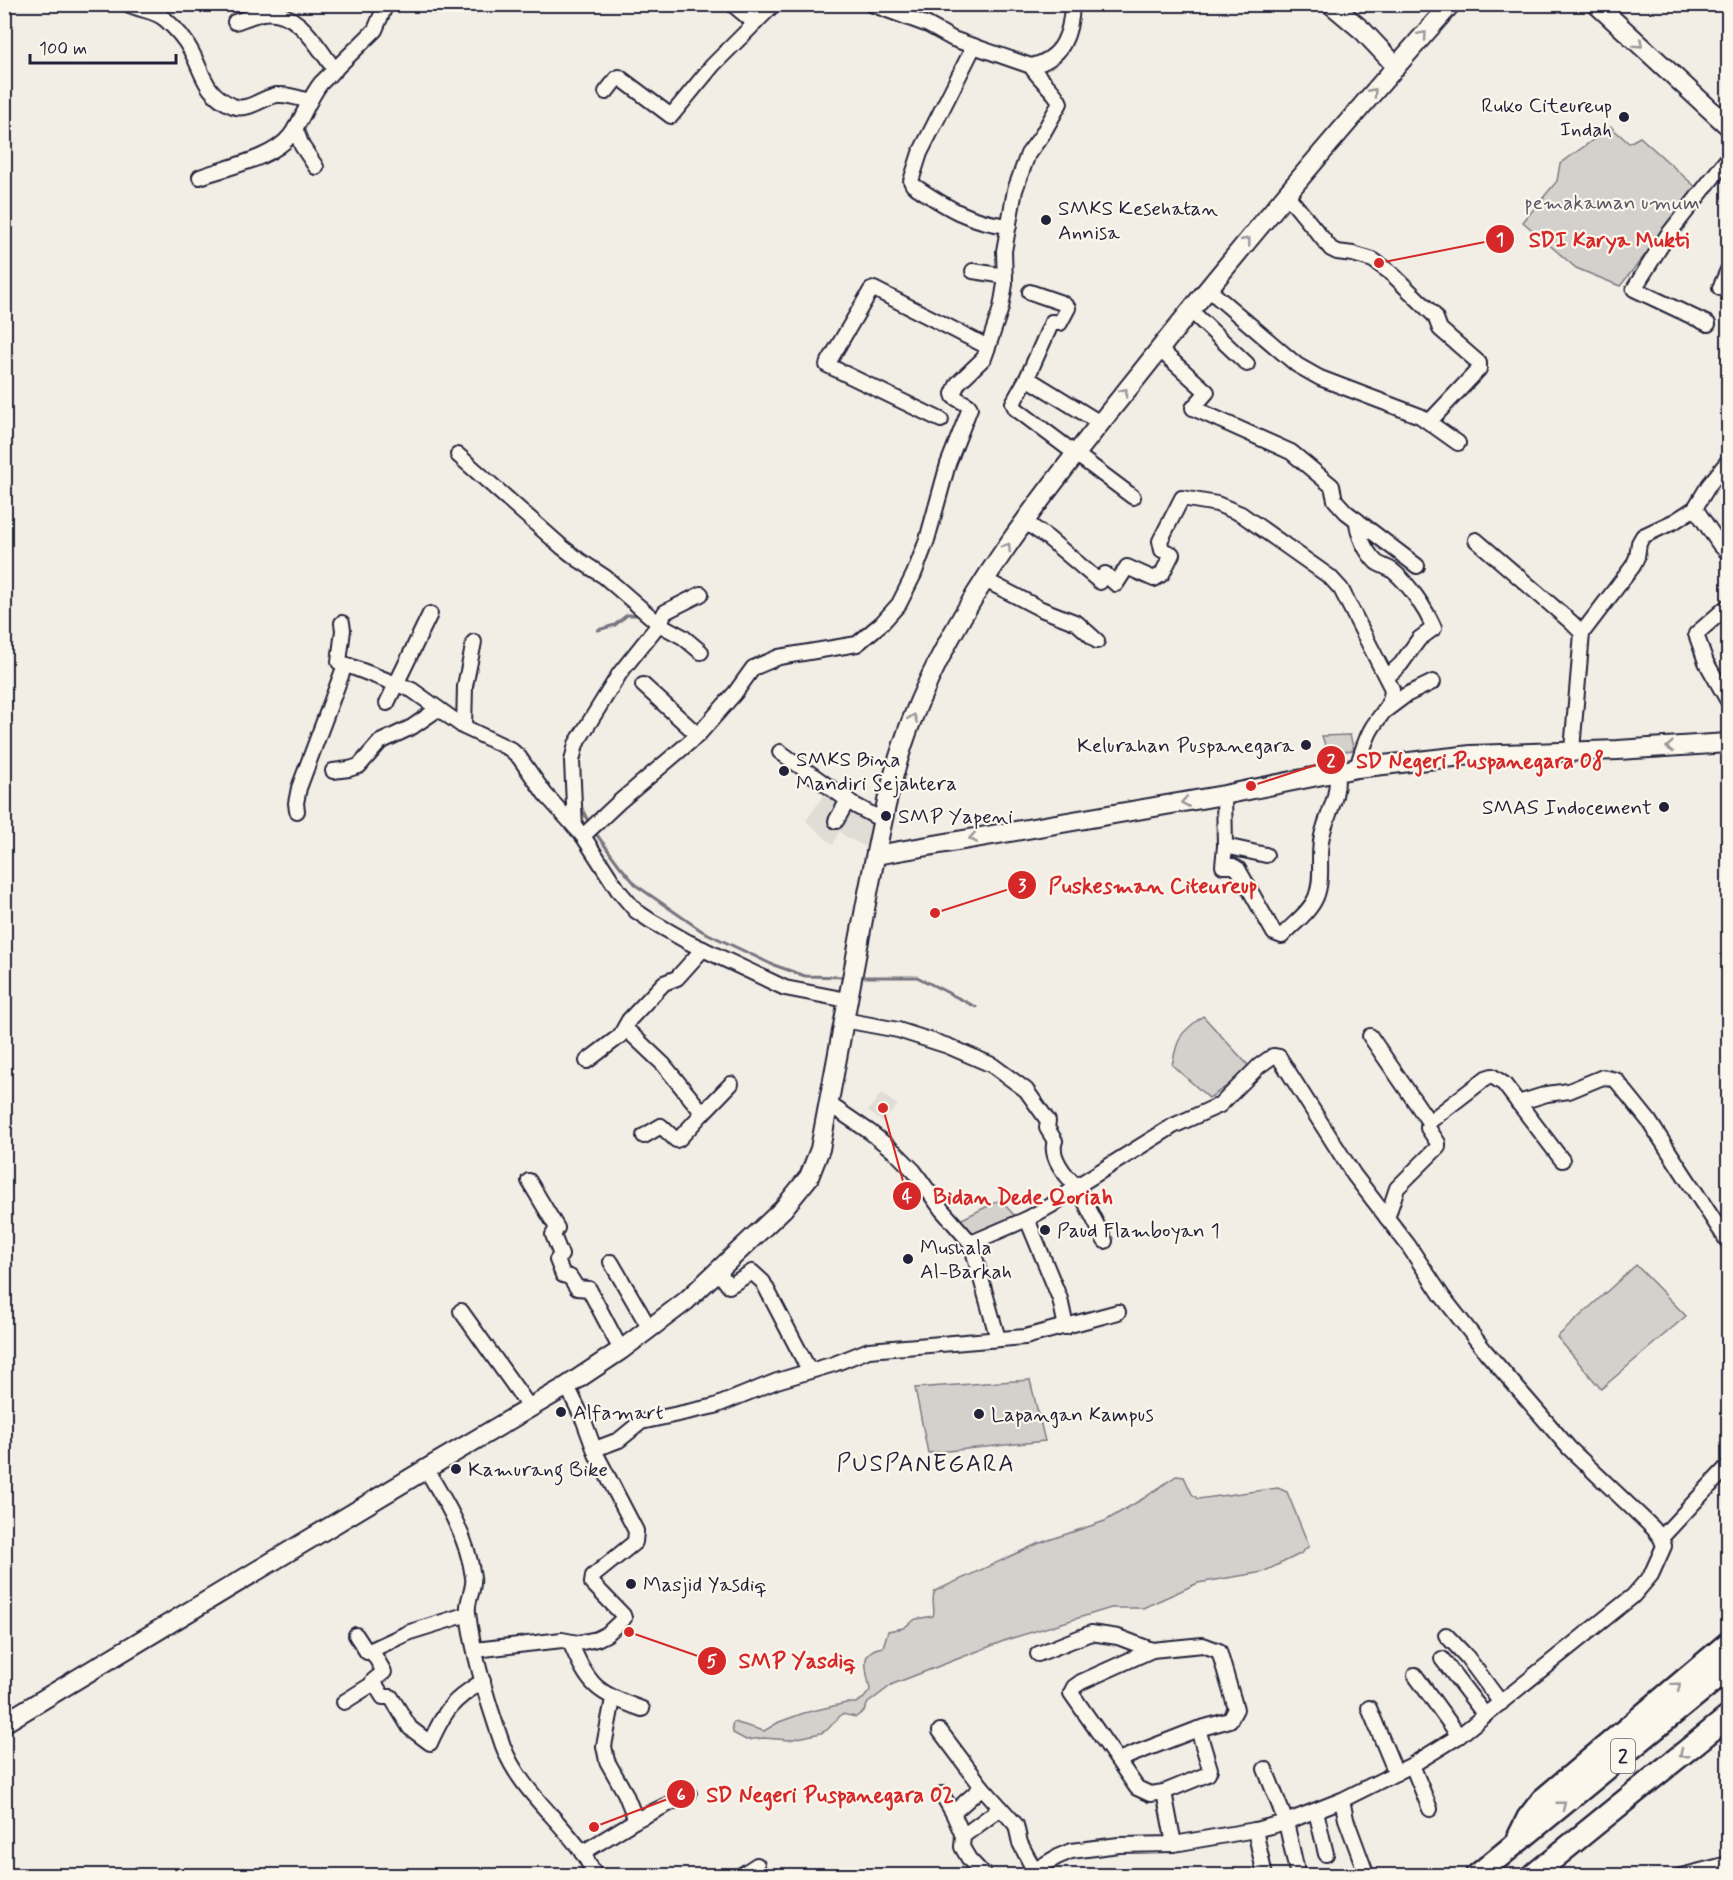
<svg xmlns="http://www.w3.org/2000/svg" width="1733" height="1880" font-family="Mynerve,sans-serif">
	<style>
		.built { fill: #e0dcd6 }
		.green { fill: #d4d1cc; stroke: #7b7a84; stroke-width: 1.5 }
		.lines { fill: none; stroke-linecap: round; stroke-linejoin: round }
		.stream { stroke: #76747f; stroke-width: 3 }
		.minor-casing { stroke: #22223b; stroke-width: 18 }
		.major-casing { stroke: #22223b; stroke-width: 22 }
		.highway-casing { stroke: #22223b; stroke-width: 26 }
		.minor { stroke: #fbf7ec; stroke-width: 14 }
		.major { stroke: #fbf7ec; stroke-width: 18 }
		.highway { stroke: #fbf7ec; stroke-width: 21 }
		.oneway { stroke: #99979c }
		.poi-dot { fill: #22223b; stroke: #fbf7ec; stroke-width: 2 }
		.labels { text-anchor: middle; stroke-width: 4.5; stroke-linejoin: round; paint-order: stroke }
		.shield { fill: #fbf7ec; stroke: #636270; stroke-width: 1.5 }
		.shield-label { font-size: 20px; font-weight: bold; fill: #22223b }
		.poi-label { font-size: 21px; fill: #22223b; stroke: #fbf7ec; text-anchor: start }
		.park-label { font-size: 21px; fill: #575766; stroke: #fbf7ec }
		.quarter-label { font-size: 24px; letter-spacing: 1.5px; fill: #22223b; stroke: #fbf7ec }
		.leader { fill: none; stroke: #d62828; stroke-width: 2 }
		.callout-dot { fill: #d62828; stroke: #fbf7ec; stroke-width: 2 }
		.mark-label { font-size: 18px; text-anchor: middle; font-weight: bold; fill: #fff }
		.callout-label { font-size: 22px; text-anchor: middle; font-weight: bold; fill: #d62828; stroke: #fbf7ec; stroke-width: 4.5; stroke-linejoin: round; paint-order: stroke }
	</style>
	<rect width="100%" height="100%" fill="#f2eee5"/>
	<filter id="ink" filterUnits="userSpaceOnUse"><feTurbulence type="fractalNoise" baseFrequency=".0167" numOctaves="2"/><feDisplacementMap in="SourceGraphic" scale="12" xChannelSelector="R" yChannelSelector="G"/><feConvolveMatrix kernelMatrix="1 2 1 2 8 2 1 2 1" color-interpolation-filters="sRGB"/></filter>
	<g filter="url(#ink)">
		<g class="built">
			<path d="M 826,792 L 877,824 L 868,848 L 846,837 L 839,831 L 833,845 L 806,821 Z"/>
			<path d="M 881,1094 L 898,1105 L 882,1122 L 868,1111 Z"/>
		</g>
		<g class="green">
			<path d="M 1611,127 L 1629,143 L 1640,137 L 1698,189 L 1620,286 L 1576,268 L 1523,222 L 1557,181 L 1560,164 Z"/>
			<path d="M 1350,735 L 1354,750 L 1328,754 L 1322,736 Z"/>
			<path d="M 1203,1016 L 1247,1064 L 1250,1071 L 1209,1098 L 1172,1065 C 1178,1036 1179,1034 1203,1016 Z"/>
			<path d="M 1000,1200 L 1016,1217 L 973,1238 L 960,1220 Z"/>
			<path d="M 1636,1265 L 1686,1316 L 1601,1389 L 1557,1337 Z"/>
			<path d="M 1030,1380 L 1045,1441 L 928,1453 L 915,1388 Z"/>
			<path d="M 1176,1476 L 1184,1477 L 1192,1494 L 1198,1499 L 1278,1488 L 1287,1492 L 1309,1546 L 1300,1554 L 1263,1572 L 1198,1583 L 1143,1608 L 1111,1608 L 1009,1639 L 893,1684 L 868,1703 L 864,1711 L 856,1717 L 842,1714 L 827,1730 L 821,1733 L 789,1740 L 764,1738 L 746,1740 L 733,1733 L 732,1725 L 734,1722 L 764,1731 L 779,1722 L 804,1713 L 846,1703 L 856,1703 L 864,1698 L 870,1690 C 867,1670 857,1651 883,1647 L 888,1631 L 903,1628 L 916,1619 L 933,1616 C 936,1608 930,1599 935,1591 L 1037,1544 L 1105,1521 L 1144,1498 Z"/>
		</g>
		<g class="lines">
			<g class="stream">
				<path d="M 598,630 L 615,625 L 627,615 L 639,615"/>
				<path d="M 580,805 L 589,823"/>
				<path d="M 594,831 L 619,865 L 637,886 L 702,931 L 771,964 L 805,976 L 846,977"/>
				<path d="M 859,977 L 917,977 L 976,1007"/>
			</g>
			<defs>
				<g id="minor">
					<path d="M 128,4 C 141,11 155,10 166,20 C 175,28 184,38 190,49 C 204,73 203,93 233,106 C 249,112 262,97 277,95 C 288,94 299,98 309,101"/>
					<path d="M 732,4 L 755,23"/>
					<path d="M 871,4 L 928,25 L 953,39 L 1031,66 C 1063,59 1071,34 1072,4"/>
					<path d="M 235,22 C 244,19 254,15 263,13 C 297,7 318,48 335,70"/>
					<path d="M 974,46 L 920,153 L 911,181 L 913,185 C 946,207 969,222 1009,226"/>
					<path d="M 606,92 L 617,78 L 619,77 L 671,116 L 713,65 L 774,4"/>
					<path d="M 295,128 L 302,146 L 316,167"/>
					<path d="M 200,177 C 227,167 272,159 290,136 C 303,120 308,99 321,83 L 375,30 L 386,4"/>
					<path d="M 1286,194 L 1331,249 L 1337,252 L 1353,254 L 1373,260 L 1391,273 L 1435,316 L 1440,329 L 1479,363 L 1479,369 L 1430,421"/>
					<path d="M 973,271 L 1005,276"/>
					<path d="M 1720,288 L 1728,270"/>
					<path d="M 1208,289 L 1297,365 L 1320,378 L 1420,416 L 1458,443"/>
					<path d="M 1030,292 L 1062,303 L 1068,308 L 1060,323 L 1052,322 L 1027,378 L 1013,403 L 1016,409 L 1133,497"/>
					<path d="M 1190,310 L 1247,364"/>
					<path d="M 1708,324 L 1634,289 L 1667,236 L 1728,158"/>
					<path d="M 1159,349 L 1207,392 L 1193,408 L 1291,452 L 1332,486 L 1335,500 L 1346,512 L 1417,566"/>
					<path d="M 1027,378 L 1100,423"/>
					<path d="M 941,420 L 827,365 L 871,290 L 874,289 L 988,347"/>
					<path d="M 458,455 L 562,547 L 579,560 L 605,577 L 659,624 L 683,637 L 701,652"/>
					<path d="M 1695,508 L 1720,545 L 1728,553"/>
					<path d="M 1357,520 C 1357,534 1366,552 1376,562 C 1381,566 1388,567 1393,571 C 1410,585 1425,608 1434,628 L 1419,639 L 1401,664 L 1387,677"/>
					<path d="M 1024,521 L 1048,538 L 1100,582 L 1105,574 L 1116,584 L 1127,567 L 1154,579 L 1162,574 L 1172,554 L 1162,550 L 1160,541 L 1182,498 L 1217,504 L 1241,514 L 1330,577 L 1341,589 L 1392,689 C 1392,705 1380,715 1372,728 C 1365,740 1361,754 1357,768"/>
					<path d="M 1476,540 L 1571,622 L 1582,633"/>
					<path d="M 985,580 L 1041,609 L 1077,623 L 1097,641"/>
					<path d="M 701,594 L 665,612 L 659,624 L 620,673 L 576,744 L 572,761 L 575,827 L 583,836 L 618,890 L 636,911 L 651,921 L 688,942 L 785,988 L 847,1000"/>
					<path d="M 1728,606 L 1696,634 L 1706,662 L 1728,701"/>
					<path d="M 342,623 L 343,630 L 339,662 L 412,690 L 464,727 L 510,749 L 519,757 L 545,794 L 575,827"/>
					<path d="M 643,685 L 698,735"/>
					<path d="M 387,703 L 430,614"/>
					<path d="M 1386,710 L 1406,695 L 1433,682"/>
					<path d="M 464,727 L 465,686 L 474,642"/>
					<path d="M 1572,750 L 1582,633 L 1633,566 L 1637,557 L 1639,543 L 1643,536 L 1675,521 L 1695,508 L 1709,485 L 1728,461"/>
					<path d="M 780,752 L 856,806 L 882,820"/>
					<path d="M 333,771 L 349,769 L 359,766 L 380,742 L 412,727 L 438,709"/>
					<path d="M 1224,795 L 1225,846 L 1266,855"/>
					<path d="M 297,811 L 296,803 L 299,788 L 345,665"/>
					<path d="M 836,821 L 848,800"/>
					<path d="M 583,836 L 619,802 L 698,735 L 735,693 L 753,668 L 779,657 L 857,644 L 882,623 L 899,604 L 914,574 L 927,540 L 948,464 L 970,408 L 968,405 L 954,397 L 953,394 L 958,383 L 984,358 L 988,347 L 1001,308 L 1005,284 L 1004,251 L 1015,190 L 1028,154 L 1042,135 L 1060,103 C 1056,91 1038,79 1031,66"/>
					<path d="M 1225,846 L 1223,866 L 1233,866 L 1238,869 L 1274,933 L 1282,936 C 1293,924 1310,912 1316,897 C 1324,878 1317,856 1322,836 C 1328,810 1338,802 1337,773"/>
					<path d="M 844,1020 L 898,1030 L 948,1046 L 992,1065 L 1026,1090 L 1048,1121 L 1047,1128 L 1055,1141 C 1049,1156 1066,1177 1077,1186 L 1105,1241"/>
					<path d="M 625,1028 L 663,1064 L 702,1112 L 701,1115 L 679,1139 L 676,1140 L 661,1126 L 644,1136"/>
					<path d="M 1370,1036 L 1429,1122"/>
					<path d="M 587,1061 L 620,1036 L 629,1020 L 664,983 L 677,978 L 703,949"/>
					<path d="M 1518,1103 L 1547,1094 L 1569,1091 L 1603,1077 L 1616,1080 L 1649,1121 L 1728,1242"/>
					<path d="M 829,1104 L 870,1132 L 896,1153 L 914,1171 L 942,1210 L 971,1243 L 998,1339"/>
					<path d="M 702,1114 L 731,1084"/>
					<path d="M 529,1181 L 557,1228 L 553,1235 L 561,1255 L 557,1260 L 563,1275 L 570,1277 L 577,1288 L 589,1289 L 621,1350"/>
					<path d="M 1387,1218 L 1397,1188 L 1438,1147 L 1438,1143 L 1428,1128 L 1429,1122 L 1486,1078 L 1492,1076 L 1504,1084 L 1562,1160"/>
					<path d="M 1027,1219 L 1060,1299 L 1066,1327"/>
					<path d="M 971,1243 L 1027,1219 L 1052,1205 L 1077,1186 L 1173,1126 L 1220,1105 L 1259,1066 L 1273,1056 L 1279,1057 L 1354,1175 L 1408,1245 L 1442,1296 L 1486,1352 L 1569,1448 L 1653,1528 L 1661,1538 L 1664,1546 L 1651,1575 L 1633,1596 L 1459,1736 L 1412,1765 L 1342,1800 L 1286,1822 L 1255,1830 L 1174,1844 L 1119,1845 L 1071,1851 L 1057,1857 L 1025,1876"/>
					<path d="M 611,1262 L 650,1329"/>
					<path d="M 720,1270 L 723,1278 L 729,1286 L 752,1272 L 763,1282 L 809,1370"/>
					<path d="M 461,1311 L 530,1408"/>
					<path d="M 595,1449 L 619,1440 L 641,1422 L 715,1406 L 777,1381 L 834,1364 L 869,1350 L 1025,1337 L 1118,1312"/>
					<path d="M 426,1469 C 446,1502 468,1538 473,1577 C 475,1590 466,1600 468,1613 C 473,1655 489,1706 503,1746 C 518,1787 556,1816 582,1852 C 587,1859 591,1868 595,1876"/>
					<path d="M 1661,1538 L 1728,1466"/>
					<path d="M 356,1635 L 367,1652 L 410,1632 L 468,1614"/>
					<path d="M 1446,1635 L 1467,1657 L 1501,1703"/>
					<path d="M 570,1642 C 590,1688 596,1692 642,1709"/>
					<path d="M 475,1650 L 562,1640 L 578,1643 L 597,1639 L 607,1634 L 624,1618 L 623,1615 L 592,1583 L 593,1576 L 635,1542 L 636,1531 L 596,1454 L 584,1421 L 567,1386"/>
					<path d="M 1152,1650 L 1081,1682 L 1074,1687 L 1071,1693 L 1137,1788 L 1150,1794 L 1164,1792 L 1174,1844"/>
					<path d="M 372,1651 L 384,1672 L 374,1680 L 373,1681 L 383,1697 L 391,1697 L 410,1728 L 430,1743 C 445,1710 452,1700 483,1681"/>
					<path d="M 1038,1654 L 1091,1633 L 1118,1637 L 1152,1650 L 1203,1645 L 1219,1651 L 1236,1709 L 1230,1720 L 1198,1729 L 1118,1760"/>
					<path d="M 1442,1659 L 1485,1715"/>
					<path d="M 1415,1675 L 1459,1736"/>
					<path d="M 613,1699 L 604,1746 L 607,1761 L 625,1793 L 636,1820"/>
					<path d="M 344,1702 L 374,1683"/>
					<path d="M 1369,1708 L 1396,1773"/>
					<path d="M 940,1731 L 982,1787 L 953,1813 L 963,1836 L 962,1847 L 969,1859 L 985,1876"/>
					<path d="M 1412,1765 L 1430,1809"/>
					<path d="M 1265,1769 L 1286,1822 L 1298,1876"/>
					<path d="M 982,1787 L 1016,1825 L 1020,1843 L 1034,1870"/>
					<path d="M 1164,1792 L 1208,1774 L 1210,1769 L 1198,1729"/>
					<path d="M 942,1794 L 953,1813"/>
					<path d="M 1342,1800 L 1346,1819 L 1367,1876"/>
					<path d="M 1316,1811 L 1326,1854"/>
					<path d="M 1255,1830 L 1265,1876"/>
					<path d="M 963,1836 L 1001,1808"/>
					<path d="M 582,1853 L 636,1820 L 689,1794"/>
					<path d="M 740,1876 L 757,1865"/>
					<path d="M 1681,1876 L 1728,1864"/>
				</g>
				<g id="major">
					<path d="M 1331,4 L 1363,31 L 1396,66"/>
					<path d="M 1596,4 L 1728,126"/>
					<path d="M 876,855 L 1224,795 L 1357,768 L 1471,755 L 1618,750 L 1728,743"/>
					<path d="M 4,1723 L 426,1469 L 567,1386 L 621,1350 L 686,1301 L 783,1209 L 809,1177 L 820,1149 C 836,1065 851,981 867,898 C 879,838 889,779 911,722 C 961,592 1053,482 1139,375 C 1239,248 1344,125 1451,4"/>
				</g>
				<g id="highway">
					<path d="M 1519,1836 L 1528,1818 L 1542,1800 L 1728,1643"/>
					<path d="M 1476,1876 L 1728,1669"/>
					<path d="M 1532,1876 L 1728,1717"/>
				</g>
			</defs>
			<use href="#minor" class="minor-casing"/>
			<use href="#major" class="major-casing"/>
			<use href="#highway" class="highway-casing"/>
			<use href="#minor" class="minor"/>
			<use href="#major" class="major"/>
			<use href="#highway" class="highway"/>
		</g>
		<defs><path id="oneway-chevron" d="M-2-3.5L2.5 0L-2 3.5" fill="none" stroke-width="1.6" stroke-linecap="round" stroke-linejoin="round" transform="scale(1.5)"/></defs>
		<g class="oneway">
			<use href="#oneway-chevron" transform="translate(1423 35) rotate(-49)"/>
			<use href="#oneway-chevron" transform="translate(1639 44) rotate(43)"/>
			<use href="#oneway-chevron" transform="translate(1373 92) rotate(-48)"/>
			<use href="#oneway-chevron" transform="translate(1247 241) rotate(-51)"/>
			<use href="#oneway-chevron" transform="translate(1124 392) rotate(-51)"/>
			<use href="#oneway-chevron" transform="translate(1007 547) rotate(-57)"/>
			<use href="#oneway-chevron" transform="translate(913 718) rotate(-69)"/>
			<use href="#oneway-chevron" transform="translate(1670 747) rotate(176)"/>
			<use href="#oneway-chevron" transform="translate(1185 802) rotate(170)"/>
			<use href="#oneway-chevron" transform="translate(973 838) rotate(170)"/>
			<use href="#oneway-chevron" transform="translate(1677 1686) rotate(-40)"/>
			<use href="#oneway-chevron" transform="translate(1683 1754) rotate(141)"/>
			<use href="#oneway-chevron" transform="translate(1562 1805) rotate(-39)"/>
		</g>
	</g>
	<g class="poi-dot">
		<circle cx="1624" cy="117" r="6"/>
		<circle cx="1046" cy="220" r="6"/>
		<circle cx="1306" cy="745" r="6"/>
		<circle cx="784" cy="771" r="6"/>
		<circle cx="1664" cy="807" r="6"/>
		<circle cx="886" cy="816" r="6"/>
		<circle cx="1045" cy="1230" r="6"/>
		<circle cx="908" cy="1259" r="6"/>
		<circle cx="561" cy="1412" r="6"/>
		<circle cx="979" cy="1414" r="6"/>
		<circle cx="456" cy="1469" r="6"/>
		<circle cx="631" cy="1584" r="6"/>
	</g>
	<g class="labels">
		<rect class="shield" x="1611" y="1739" width="24" height="34" rx="4.5"/>
		<g class="shield-label">
			<text x="1623" y="1763">2</text>
		</g>
		<g class="poi-label">
			<text x="1612" y="112" text-anchor="end">Ruko Citeureup<tspan x="1612" dy="24">Indah</tspan></text>
			<text x="1058" y="215">SMKS Kesehatan<tspan x="1058" dy="24">Annisa</tspan></text>
			<text x="1294" y="752" text-anchor="end">Kelurahan Puspanegara</text>
			<text x="796" y="766">SMKS Bina<tspan x="796" dy="24">Mandiri Sejahtera</tspan></text>
			<text x="1652" y="814" text-anchor="end">SMAS Indocement</text>
			<text x="898" y="823">SMP Yapeni</text>
			<text x="1057" y="1237">Paud Flamboyan 1</text>
			<text x="920" y="1254">Mushala<tspan x="920" dy="24">Al-Barkah</tspan></text>
			<text x="573" y="1419">Alfamart</text>
			<text x="991" y="1421">Lapangan Kampus</text>
			<text x="468" y="1476">Kamurang Bike</text>
			<text x="643" y="1591">Masjid Yasdiq</text>
		</g>
		<g class="park-label">
			<text x="1612" y="209">pemakaman umum</text>
		</g>
		<g class="quarter-label">
			<text x="926" y="1471">PUSPANEGARA</text>
		</g>
	</g>
	<path class="leader" d="M1379 263L1500 239M1251 786L1331 760M935 913L1022 885M883 1108L907 1196M629 1632L712 1661M594 1827L681 1794"/>
	<g class="callout-dot">
		<circle cx="1379" cy="263" r="6"/>
		<circle cx="1251" cy="786" r="6"/>
		<circle cx="935" cy="913" r="6"/>
		<circle cx="883" cy="1108" r="6"/>
		<circle cx="629" cy="1632" r="6"/>
		<circle cx="594" cy="1827" r="6"/>
		<circle cx="1500" cy="239" r="15"/>
		<circle cx="1331" cy="760" r="15"/>
		<circle cx="1022" cy="885" r="15"/>
		<circle cx="907" cy="1196" r="15"/>
		<circle cx="712" cy="1661" r="15"/>
		<circle cx="681" cy="1794" r="15"/>
	</g>
	<g class="mark-label">
		<text x="1500" y="245">1</text>
		<text x="1331" y="766">2</text>
		<text x="1022" y="891">3</text>
		<text x="907" y="1202">4</text>
		<text x="712" y="1667">5</text>
		<text x="681" y="1800">6</text>
	</g>
	<g class="callout-label">
		<text x="1609" y="247">SDI Karya Mukti</text>
		<text x="1480" y="768">SD Negeri Puspanegara 08</text>
		<text x="1153" y="893">Puskesman Citeureup</text>
		<text x="1023" y="1204">Bidan Dede Qoriah</text>
		<text x="797" y="1668">SMP Yasdiq</text>
		<text x="830" y="1802">SD Negeri Puspanegara 02</text>
	</g>
	<rect width="1733" height="1880" fill="none" stroke="#fbf7ec" stroke-width="24"/>
	<rect x="12" y="12" width="1709" height="1856" fill="none" stroke="#22223b" stroke-width="2" filter="url(#ink)"/>
	<path d="M30 54v9h146v-9" fill="none" stroke="#22223b" stroke-width="3"/>
	<text x="39" y="54" font-size="18" fill="#22223b" stroke="#fbf7ec" stroke-width="4.5" paint-order="stroke">100 m</text>
</svg>
